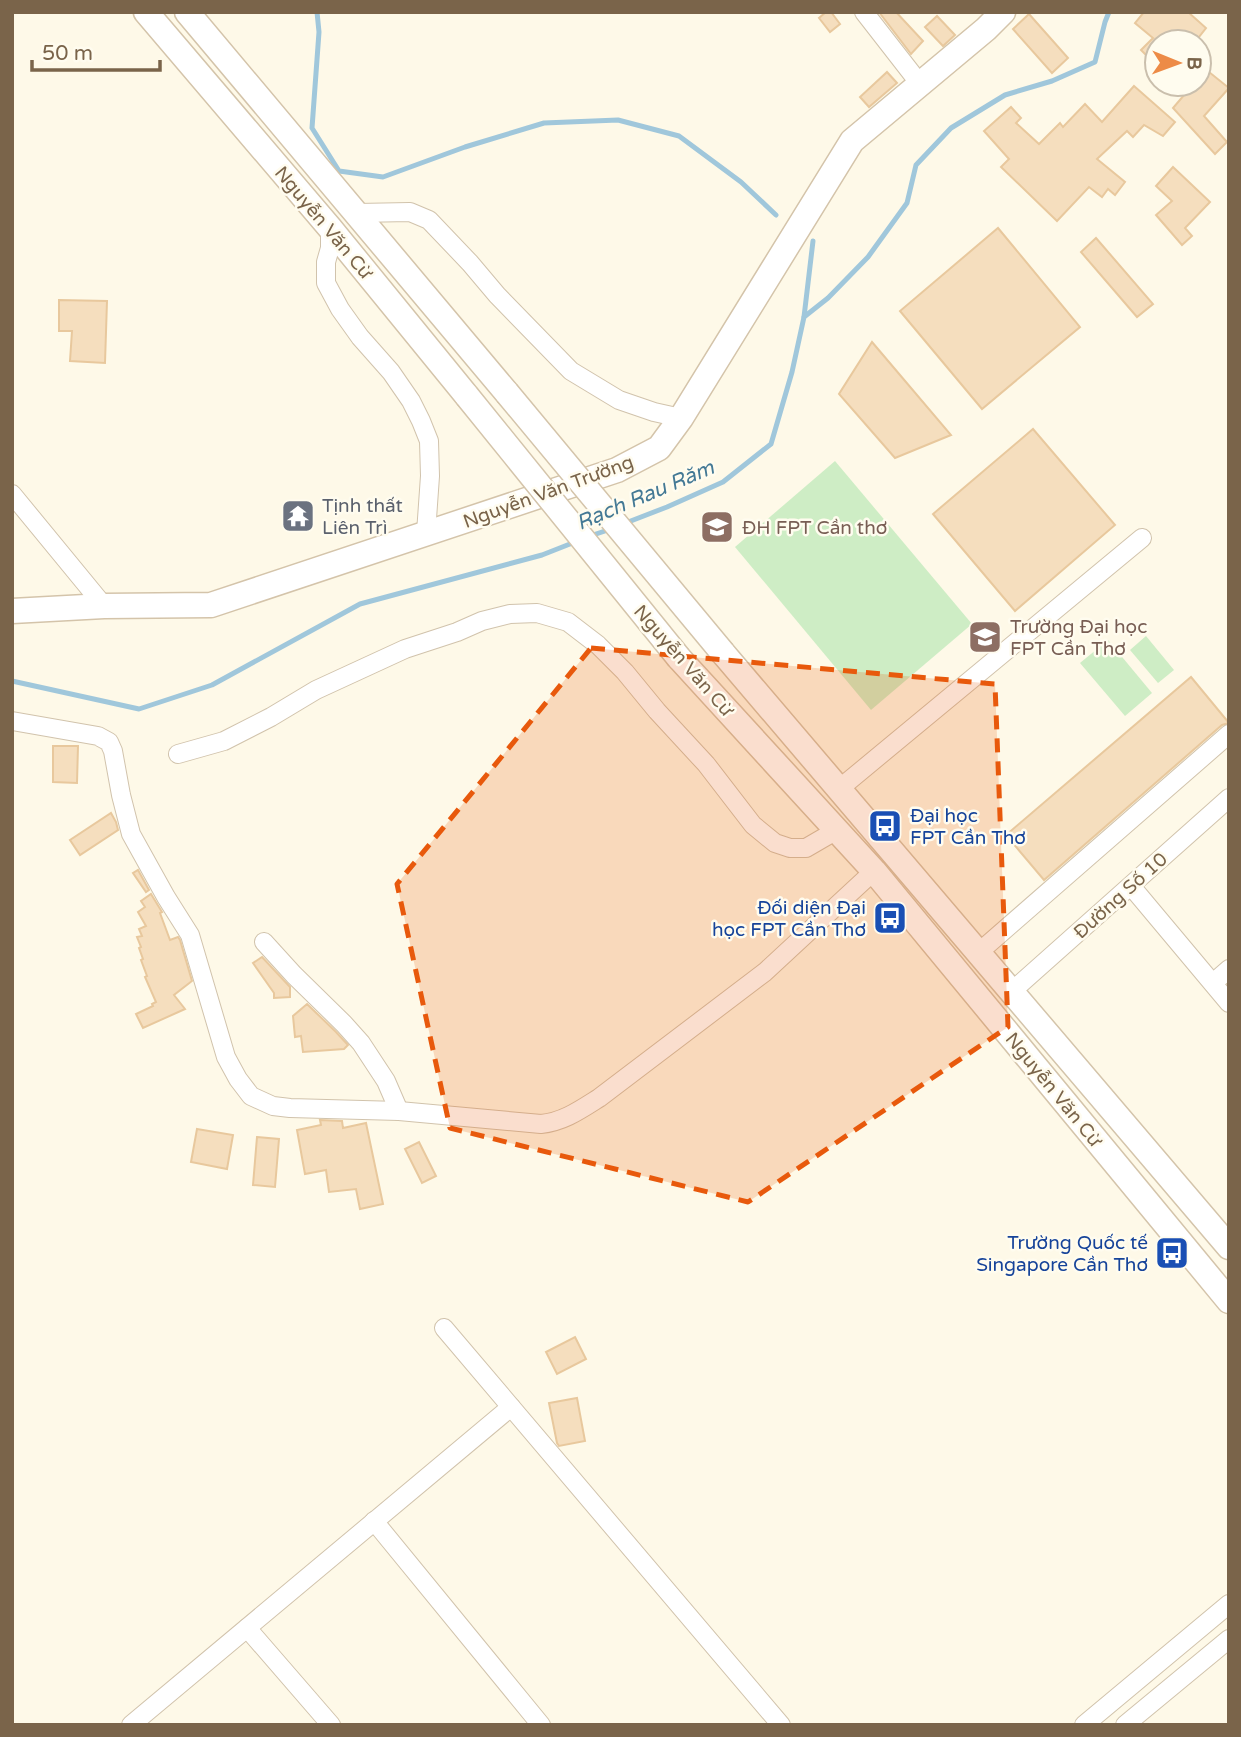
<svg xmlns="http://www.w3.org/2000/svg" width="1241" height="1737" font-family="'Varela Round',sans-serif">
	<style>
		.green { fill: #ceedc5 }
		.lines { fill: none; stroke-linecap: round; stroke-linejoin: round }
		.stream { stroke: #a0c7db; stroke-width: 5 }
		.building { fill: #f5debe; stroke: #e8c89d; stroke-width: 2 }
		.street-casing { stroke: #d1c3ac; stroke-width: 20 }
		.secondary-casing { stroke: #d4c4aa; stroke-width: 27 }
		.street { stroke: #fff; stroke-width: 18 }
		.secondary { stroke: #fff; stroke-width: 24 }
		.secondary-bridge-casing { stroke: #d4c4aa; stroke-width: 27; stroke-linecap: butt }
		.secondary-bridge { stroke: #fff; stroke-width: 24 }
		.marked { fill: #e8590c; fill-opacity: 0.2; stroke: #e8590c; stroke-width: 5; stroke-dasharray: 14 9; stroke-linejoin: round }
		.labels { text-anchor: middle; stroke-width: 5; stroke-linejoin: round; paint-order: stroke }
		.street-label { font-size: 19px; fill: #7a644a; stroke: #fffcef }
		.worship-label { font-size: 19px; fill: #5b616d; stroke: #fffcef; text-anchor: start }
		.education-label { font-size: 19px; fill: #785e54; stroke: #fffcef; text-anchor: start }
		.transit-label { font-size: 19px; fill: #164399; stroke: #fffcef; text-anchor: end }
		.water-label { font-size: 21px; font-style: italic; fill: #447995; stroke: #fffcef }
	</style>
	<rect width="100%" height="100%" fill="#fef9e8"/>
	<g class="green">
		<path d="M 835,461 L 972,624 L 871,710 L 735,547 Z"/>
		<path d="M 1146,636 L 1174,670 L 1158,683 L 1130,650 Z"/>
		<path d="M 1108,640 L 1152,693 L 1125,716 L 1080,663 Z"/>
	</g>
	<g class="lines">
		<g class="stream">
			<path d="M 317,12 L 319,32 L 312,128 L 339,171 L 383,177 L 465,147 L 544,123 L 618,120 L 679,136 L 741,182 L 776,215"/>
			<path d="M 804,317 L 813,241"/>
			<path d="M 623,524 L 667,507 L 723,482 L 771,444 L 792,372 L 804,317 L 828,298 L 868,257 L 907,203 L 916,165 L 951,128 L 1005,95 L 1052,81 L 1095,62 L 1105,22 L 1109,12"/>
			<path d="M 590,536 L 611,529"/>
			<path d="M 12,681 L 139,709 L 212,685 L 360,604 L 542,555 L 575,542"/>
		</g>
	</g>
	<g class="building">
		<path d="M 826,12 L 831,12 L 840,24 L 830,32 L 819,18 Z"/>
		<path d="M 879,12 L 896,12 L 923,41 L 911,54 Z"/>
		<path d="M 1144,12 L 1188,12 L 1206,28 L 1195,42 L 1157,41 L 1157,66 L 1141,50 L 1153,38 L 1135,23 Z"/>
		<path d="M 1029,14 L 1068,58 L 1052,73 L 1013,29 Z"/>
		<path d="M 937,16 L 955,35 L 943,46 L 925,27 Z"/>
		<path d="M 1199,64 L 1229,88 L 1204,116 L 1227,142 L 1215,154 L 1173,108 L 1185,94 L 1175,84 L 1199,84 Z"/>
		<path d="M 887,72 L 897,83 L 869,107 L 860,97 Z"/>
		<path d="M 1134,86 L 1175,122 L 1163,136 L 1144,125 L 1133,137 L 1127,131 L 1097,159 L 1125,182 L 1115,195 L 1108,189 L 1102,197 L 1089,187 L 1057,221 L 1001,167 L 1009,159 L 984,131 L 1011,107 L 1021,118 L 1016,123 L 1039,144 L 1060,123 L 1063,127 L 1085,104 L 1102,122 Z"/>
		<path d="M 1173,167 L 1210,202 L 1185,228 L 1192,236 L 1182,245 L 1156,215 L 1172,201 L 1156,186 Z"/>
		<path d="M 998,228 L 1080,327 L 982,409 L 900,311 Z"/>
		<path d="M 1096,238 L 1153,304 L 1137,317 L 1081,252 Z"/>
		<path d="M 59,300 L 107,301 L 105,363 L 70,361 L 72,331 L 59,331 Z"/>
		<path d="M 872,342 L 951,435 L 895,458 L 839,394 Z"/>
		<path d="M 1033,429 L 1115,525 L 1015,611 L 933,514 Z"/>
		<path d="M 1191,677 L 1229,723 L 1222,725 L 1044,880 L 1006,835 Z"/>
		<path d="M 53,746 L 78,746 L 77,783 L 53,782 Z"/>
		<path d="M 111,813 L 116,822 L 118,830 L 80,855 L 70,840 Z"/>
		<path d="M 138,870 L 149,890 L 146,892 L 133,873 Z"/>
		<path d="M 151,894 L 162,912 L 160,913 L 170,940 L 178,937 L 180,940 L 192,981 L 174,995 L 185,1009 L 143,1028 L 136,1014 L 153,1006 L 152,1004 L 156,1002 L 145,977 L 147,976 L 141,960 L 143,959 L 139,948 L 141,947 L 137,937 L 142,936 L 139,929 L 146,926 L 138,912 L 145,907 L 141,901 Z"/>
		<path d="M 262,957 L 290,987 L 290,997 L 274,998 L 274,993 L 253,963 Z"/>
		<path d="M 307,1004 L 336,1032 L 348,1045 L 344,1049 L 303,1052 L 301,1036 L 295,1037 L 293,1016 Z"/>
		<path d="M 320,1120 L 342,1121 L 343,1128 L 366,1123 L 383,1204 L 360,1209 L 356,1189 L 329,1192 L 326,1170 L 305,1174 L 297,1130 L 321,1125 Z"/>
		<path d="M 197,1129 L 233,1135 L 227,1169 L 191,1162 Z"/>
		<path d="M 257,1137 L 279,1139 L 275,1187 L 253,1185 Z"/>
		<path d="M 419,1142 L 436,1176 L 422,1183 L 405,1149 Z"/>
		<path d="M 575,1337 L 586,1359 L 557,1374 L 546,1352 Z"/>
		<path d="M 577,1398 L 585,1441 L 559,1446 L 557,1443 L 549,1403 Z"/>
	</g>
	<g class="lines">
		<defs>
			<g id="street">
				<path d="M 864,12 L 920,84"/>
				<path d="M 357,213 L 410,212 L 429,220 L 470,263 L 497,295 L 571,371 L 619,400 L 654,412 L 681,418"/>
				<path d="M 330,228 L 330,248 L 326,262 L 326,283 L 340,309 L 360,337 L 391,372 L 411,401 L 421,421 L 429,441 L 430,476 L 426,533"/>
				<path d="M 12,494 L 104,606"/>
				<path d="M 12,721 L 98,736 L 109,742 L 113,751 L 121,795 L 131,834 L 166,897 L 190,935 L 226,1057 L 238,1079 L 251,1096 L 273,1106 L 290,1108 L 399,1111 L 541,1124 C 563,1122 580,1110 599,1098 L 765,972 L 874,871"/>
				<path d="M 178,754 L 224,741 L 271,717 L 316,690 L 405,649 L 457,632 L 482,621 L 510,614 L 537,613 L 568,622 L 598,645 L 625,672 L 657,711 L 706,764 L 753,825 L 775,843 L 790,848 L 806,848 L 837,830"/>
				<path d="M 839,789 L 1142,538"/>
				<path d="M 1131,886 L 1229,1003"/>
				<path d="M 264,942 L 294,975 L 344,1024 L 361,1043 L 386,1081 L 399,1111"/>
				<path d="M 978,953 L 1229,734"/>
				<path d="M 1213,983 L 1229,969"/>
				<path d="M 1011,992 L 1229,798"/>
				<path d="M 444,1328 L 781,1725"/>
				<path d="M 374,1521 L 541,1725"/>
				<path d="M 247,1628 L 331,1725"/>
				<path d="M 131,1725 L 511,1407"/>
				<path d="M 1084,1725 L 1229,1604"/>
				<path d="M 1125,1725 L 1229,1639"/>
			</g>
			<g id="secondary">
				<path d="M 146,12 L 330,228 L 467,396"/>
				<path d="M 187,12 L 507,393"/>
				<path d="M 12,611 L 104,606 L 211,605 L 617,470 L 659,448 L 681,418 L 852,141 L 986,29 L 1003,12"/>
				<path d="M 723,653 L 1229,1247"/>
				<path d="M 679,658 L 874,871 L 1229,1301"/>
			</g>
		</defs>
		<use href="#street" class="street-casing"/>
		<use href="#secondary" class="secondary-casing"/>
		<use href="#street" class="street"/>
		<use href="#secondary" class="secondary"/>
		<defs>
			<g id="secondary-bridge">
				<path d="M 507,393 L 723,653"/>
				<path d="M 467,396 L 679,658"/>
			</g>
		</defs>
		<use href="#secondary-bridge" class="secondary-bridge-casing"/>
		<use href="#secondary-bridge" class="secondary-bridge"/>
	</g>
	<path class="marked" d="M 591,648 L 995,684 L 1008,1027 L 748,1202 L 450,1128 L 397,884 Z"/>
	<defs>
		<symbol id="temple-square" viewBox="-11 -11 22 22"><rect x="-9" y="-9" width="18" height="18" rx="4" fill="#6b7280" stroke="#fffcef"/><path d="M0-6L5-2H3V0L6.5 2.5H4V6H1.5V3h-3V6H-4V2.5H-6.5L-3 0V-2H-5Z" fill="#fff"/></symbol>
		<symbol id="university-square" viewBox="-11 -11 22 22"><rect x="-9" y="-9" width="18" height="18" rx="4" fill="#8d6e63" stroke="#fffcef"/><path d="M0-5L7-2L0 1L-7-2ZM-4 1L0 2.5L4 1V4Q0 6-4 4Z" fill="#fff"/></symbol>
		<symbol id="bus-square" viewBox="-11 -11 22 22"><rect x="-9" y="-9" width="18" height="18" rx="4" fill="#1a4fb4" stroke="#fffcef"/><path d="M-5-6H5V4H4V6H2V4H-2V6H-4V4H-5ZM-3.5-4V0h7V-4ZM-3.5 1.2v1.5H-2V1.2ZM2 1.2v1.5H3.5V1.2Z" fill="#fff"/></symbol>
	</defs>
	<g fill-rule="evenodd">
		<use href="#temple-square" x="279" y="497" width="38" height="38"/>
		<use href="#university-square" x="698" y="508" width="38" height="38"/>
		<use href="#university-square" x="966" y="618" width="38" height="38"/>
		<use href="#bus-square" x="866" y="807" width="38" height="38"/>
		<use href="#bus-square" x="871" y="899" width="38" height="38"/>
		<use href="#bus-square" x="1153" y="1234" width="38" height="38"/>
	</g>
	<g class="labels">
		<g class="street-label">
			<text transform="translate(324 222) rotate(50)" y="7">Nguyễn Văn Cừ</text>
			<text transform="translate(548 491) rotate(-20)" y="7">Nguyễn Văn Trường</text>
			<text transform="translate(684 660) rotate(49)" y="7">Nguyễn Văn Cừ</text>
			<text transform="translate(1120 895) rotate(-42)" y="7">Đường Số 10</text>
			<text transform="translate(1054 1089) rotate(51)" y="7">Nguyễn Văn Cừ</text>
		</g>
		<g class="worship-label">
			<text x="322" y="512">Tịnh thất<tspan x="322" dy="22">Liên Trì</tspan></text>
		</g>
		<g class="education-label">
			<text x="742" y="534">ĐH FPT Cần thơ</text>
			<text x="1010" y="633">Trường Đại học<tspan x="1010" dy="22">FPT Cần Thơ</tspan></text>
		</g>
		<g class="transit-label">
			<text x="910" y="822" text-anchor="start">Đại học<tspan x="910" dy="22">FPT Cần Thơ</tspan></text>
			<text x="866" y="914">Đối diện Đại<tspan x="866" dy="22">học FPT Cần Thơ</tspan></text>
			<text x="1148" y="1249">Trường Quốc tế<tspan x="1148" dy="22">Singapore Cần Thơ</tspan></text>
		</g>
		<g class="water-label">
			<text transform="translate(645 495) rotate(-23)" y="7">Rạch Rau Răm</text>
		</g>
	</g>
	<rect width="1241" height="1737" fill="none" stroke="#7a644a" stroke-width="28"/>
	<g transform="translate(1178 63) rotate(91)"><circle r="33" fill="#fffcef" stroke="#cabfad" stroke-width="2"/>
	<path d="M0-5L12 26L0 18L-12 26Z" fill="#ed8b47"/>
	<text y="-10" font-size="19" font-weight="bold" text-anchor="middle" fill="#7a644a">B</text>
	</g>
	<path d="M32 60v10h128v-10" fill="none" stroke="#7a644a" stroke-width="3.5"/>
	<text x="42" y="60" font-size="21" fill="#7a644a" stroke="#fffcef" stroke-width="5" paint-order="stroke">50 m</text>
</svg>
